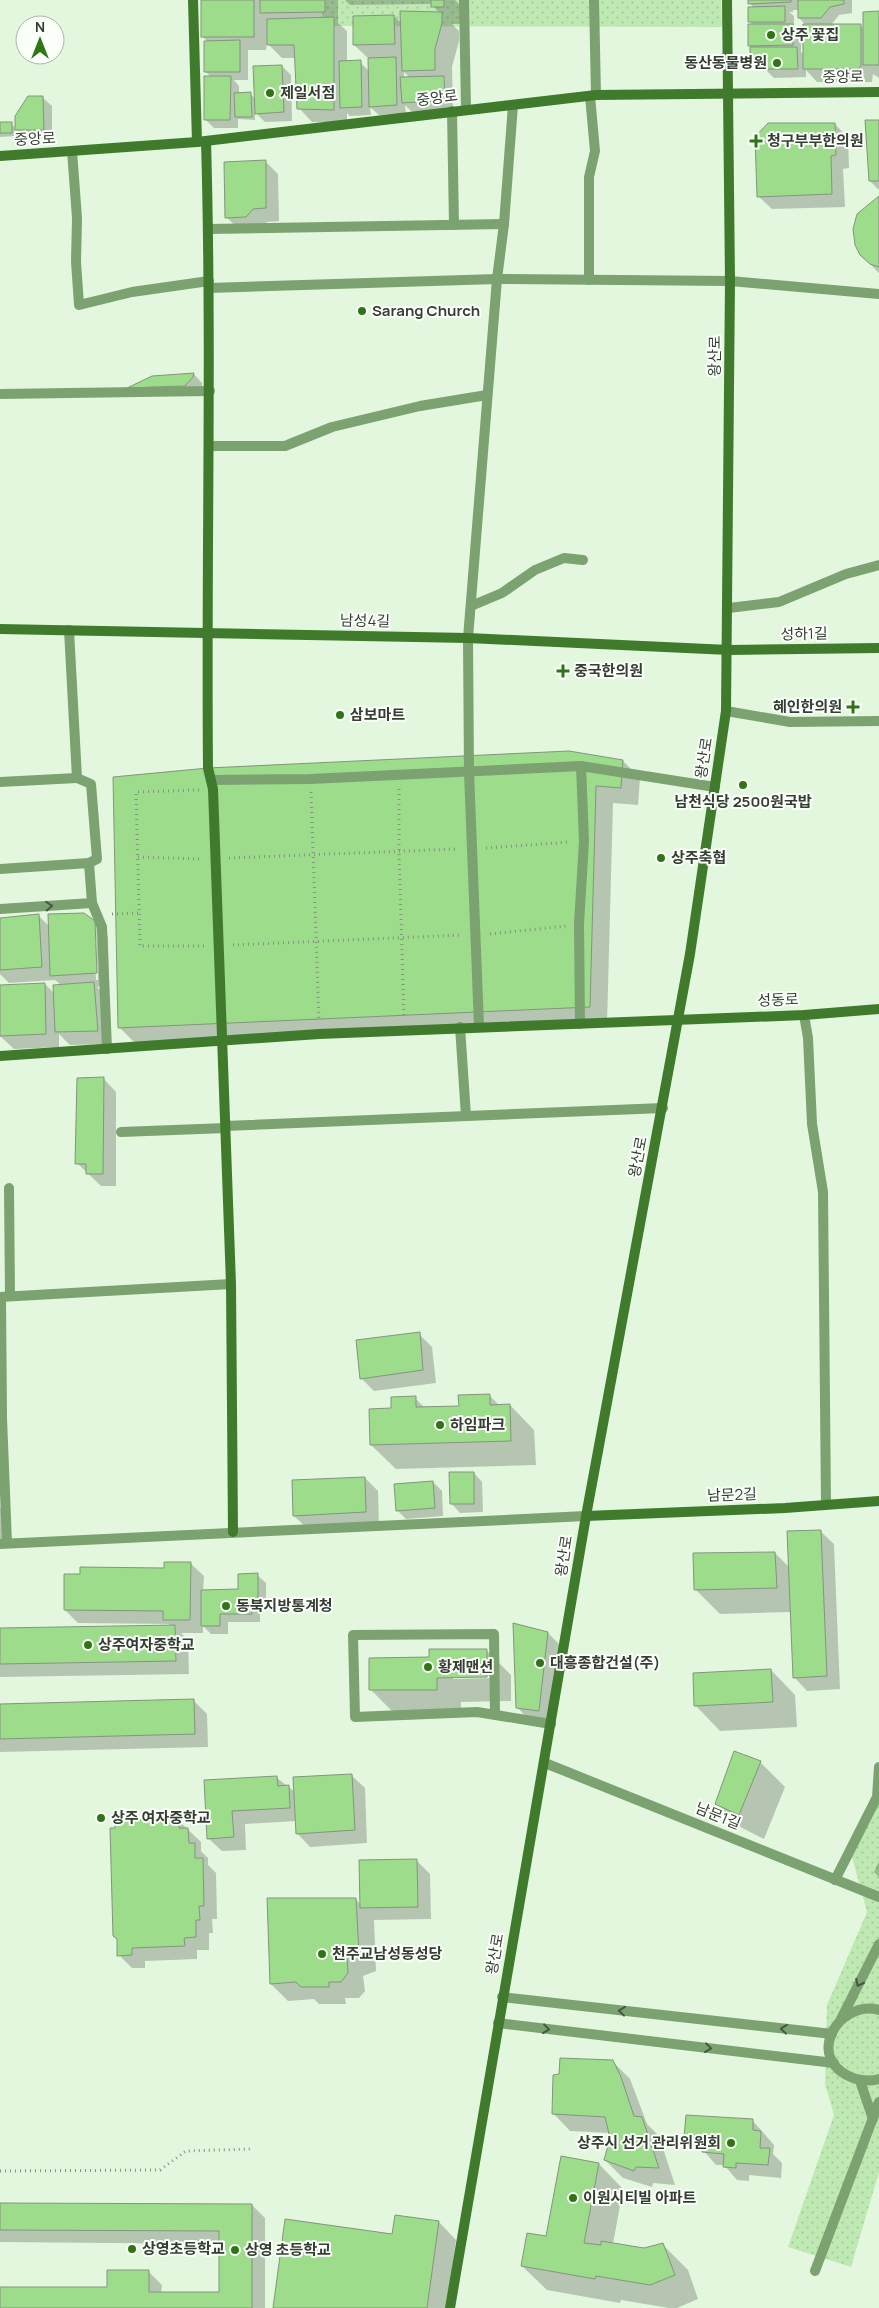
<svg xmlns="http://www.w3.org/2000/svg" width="879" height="2308" font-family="Manrope,'Noto Sans KR',sans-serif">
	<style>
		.park { fill: url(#park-dots) }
		.shadow { fill: #0003; fill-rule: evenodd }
		.building { fill: #9cdc8a; stroke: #83957e }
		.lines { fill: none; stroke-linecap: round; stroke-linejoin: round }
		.path { stroke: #869382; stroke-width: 3; stroke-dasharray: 1 4; stroke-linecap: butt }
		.lane { stroke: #7ba270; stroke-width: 10 }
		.street { stroke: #7ba270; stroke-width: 10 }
		.secondary { stroke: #407b2d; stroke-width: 10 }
		.oneway { stroke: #475743 }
		.poi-dot { fill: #307515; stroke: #fbfffa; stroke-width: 2 }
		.labels { text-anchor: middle; stroke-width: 4; stroke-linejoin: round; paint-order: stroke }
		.poi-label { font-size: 15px; font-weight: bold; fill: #363e34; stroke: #fbfffa; text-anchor: start }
		.street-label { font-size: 15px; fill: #363e34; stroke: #fbfffa }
	</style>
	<defs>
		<pattern id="park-dots" width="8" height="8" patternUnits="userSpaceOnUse" patternTransform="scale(1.25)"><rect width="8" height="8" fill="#bfe9b3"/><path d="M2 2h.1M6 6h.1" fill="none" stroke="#a5c99b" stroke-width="1.8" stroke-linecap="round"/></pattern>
	</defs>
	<rect width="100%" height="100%" fill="#e3f7de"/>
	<g class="park">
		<path d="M 322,0 L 721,0 L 722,27 L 322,26 Z"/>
		<path d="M 879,1782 L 879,2172 L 851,2267 L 788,2247 L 834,2115 L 825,2084 L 827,2005 L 867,1912 L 852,1857 Z"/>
	</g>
	<g class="shadow">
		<path d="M 203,0 L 338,0 L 338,23 L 347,31 L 347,62 L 360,62 L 369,71 L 369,59 L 354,45 L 394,16 L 401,23 L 439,13 L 432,4 L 350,5 L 345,0 L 455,0 L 461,6 L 461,24 L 452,24 L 459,31 L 459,41 L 452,67 L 453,108 L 412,112 L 405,105 L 406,114 L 379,115 L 370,107 L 371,115 L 350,116 L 347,113 L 347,122 L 312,122 L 299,108 L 296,58 L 282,58 L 267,43 L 266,50 L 248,50 L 248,80 L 234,80 L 239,86 L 239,94 L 250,94 L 256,99 L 282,66 L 291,75 L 292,121 L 265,122 L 255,112 L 255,120 L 238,119 L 238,128 L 214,128 L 205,119 L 211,77 L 206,72 L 208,42 L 202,36 ZM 404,72 L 410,78 L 404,78 Z"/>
		<path d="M 749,0 L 852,0 L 852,13 L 839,15 L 831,25 L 860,25 L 864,29 L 879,13 L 879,78 L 873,74 L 872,82 L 817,82 L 806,70 L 806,77 L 774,78 L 752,56 L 750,45 L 753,25 L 750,22 L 753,8 ZM 793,10 L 799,10 L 799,18 L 806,25 L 804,55 L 801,52 L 801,34 L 794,26 L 794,16 L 789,12 L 793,12 Z"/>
		<path d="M 43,98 L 52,106 L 52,138 L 25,138 L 15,128 L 15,136 L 0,137 L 0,123 L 11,123 L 16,129 Z"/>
		<path d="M 879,121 L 879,190 L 870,181 Z"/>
		<path d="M 835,124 L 848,138 L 849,168 L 843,169 L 845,207 L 772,209 L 758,196 Z"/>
		<path d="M 265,161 L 278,174 L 279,221 L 267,222 L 260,230 L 240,230 L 226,217 Z"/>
		<path d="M 879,197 L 879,273 L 861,255 L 859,214 Z"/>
		<path d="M 194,374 L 202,383 L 202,386 L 137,397 Z"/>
		<path d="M 623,761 L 640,778 L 638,805 L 613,803 L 607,1024 L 137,1045 L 120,1028 Z"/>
		<path d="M 38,915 L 50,927 L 94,922 L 108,936 L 109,986 L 97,987 L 107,997 L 110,1044 L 70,1045 L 59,1034 L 59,1047 L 14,1049 L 0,1036 L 0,986 L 45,984 L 55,994 L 61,985 L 55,980 L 9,983 L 0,974 L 0,920 L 2,918 ZM 94,926 L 96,926 L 98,980 L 96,980 Z"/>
		<path d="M 103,1078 L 116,1092 L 116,1186 L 101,1186 L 77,1163 Z"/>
		<path d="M 419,1334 L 432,1347 L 436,1383 L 374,1391 L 361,1378 Z"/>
		<path d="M 489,1395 L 500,1406 L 510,1405 L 534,1430 L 536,1465 L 396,1469 L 371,1445 L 393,1409 L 415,1398 L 425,1408 L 460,1407 Z"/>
		<path d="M 474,1473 L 482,1482 L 483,1512 L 460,1513 L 452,1504 Z"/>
		<path d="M 365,1478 L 378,1491 L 379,1525 L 308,1529 L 294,1516 Z"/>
		<path d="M 433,1482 L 442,1491 L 443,1516 L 406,1519 L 397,1510 Z"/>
		<path d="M 0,1507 L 9,1516 L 10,1543 L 0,1543 Z"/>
		<path d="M 820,1531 L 834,1544 L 840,1689 L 807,1691 L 794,1677 L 791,1612 L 720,1614 L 695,1589 L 775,1553 L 790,1568 Z"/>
		<path d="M 190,1563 L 204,1576 L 203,1591 L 239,1590 L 257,1575 L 266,1583 L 266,1607 L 260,1607 L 260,1622 L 228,1622 L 228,1634 L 211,1634 L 203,1626 L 203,1633 L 181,1633 L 188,1640 L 189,1674 L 0,1677 L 0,1629 L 171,1627 L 169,1624 L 78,1623 L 65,1610 L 165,1569 Z"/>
		<path d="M 548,1633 L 561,1646 L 552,1724 L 530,1721 L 517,1707 Z"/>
		<path d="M 486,1650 L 511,1675 L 511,1701 L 461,1702 L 461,1714 L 395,1714 L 371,1690 ZM 453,1676 L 493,1676 L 493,1678 L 453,1679 Z"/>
		<path d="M 771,1670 L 795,1695 L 797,1727 L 720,1731 L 696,1706 L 694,1674 Z"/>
		<path d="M 193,1700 L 207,1714 L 208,1747 L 0,1752 L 0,1705 Z"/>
		<path d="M 760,1762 L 785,1787 L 764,1839 L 742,1828 L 717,1804 Z"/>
		<path d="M 351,1775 L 365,1788 L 367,1843 L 310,1847 L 297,1833 L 296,1821 L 245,1824 L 246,1850 L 222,1851 L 208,1838 L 205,1781 L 277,1778 L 295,1792 Z"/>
		<path d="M 125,1813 L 133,1821 L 178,1820 L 201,1842 L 201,1851 L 208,1858 L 208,1865 L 216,1873 L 217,1919 L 212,1919 L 213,1933 L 209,1933 L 209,1950 L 197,1950 L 197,1959 L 145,1961 L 145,1968 L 132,1968 L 119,1955 L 116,1830 Z"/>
		<path d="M 416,1860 L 430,1874 L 431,1919 L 374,1920 L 376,1971 L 363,1976 L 365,1991 L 359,1998 L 345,1998 L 346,2004 L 319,2004 L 314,1999 L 288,2001 L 271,1984 L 356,1899 L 361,1905 Z"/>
		<path d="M 879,1861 L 879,1877 L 874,1872 Z"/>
		<path d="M 612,2061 L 630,2079 L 647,2124 L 659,2136 L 675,2185 L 653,2183 L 652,2187 L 623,2178 L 605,2160 L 611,2138 L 610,2133 L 570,2131 L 553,2113 Z"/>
		<path d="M 753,2121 L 774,2145 L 773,2154 L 782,2163 L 781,2178 L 749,2175 L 749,2181 L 737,2180 L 724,2165 L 716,2165 L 703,2150 L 699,2150 L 685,2136 Z"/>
		<path d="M 599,2164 L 623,2189 L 613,2244 L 644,2249 L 663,2245 L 688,2270 L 698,2299 L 677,2308 L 669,2308 L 621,2300 L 620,2303 L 547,2290 L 522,2266 L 547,2237 Z"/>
		<path d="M 0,2204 L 252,2205 L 265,2218 L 265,2308 L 0,2308 L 0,2288 L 108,2288 L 148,2271 L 162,2285 L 161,2293 L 220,2293 L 220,2244 L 0,2242 Z"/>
		<path d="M 439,2222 L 456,2240 L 447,2308 L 274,2308 L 393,2236 Z"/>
	</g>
	<g class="building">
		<rect x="201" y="0" width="53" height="37"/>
		<path d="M 260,0 L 325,0 L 325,12 L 260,13 Z"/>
		<rect x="431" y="0" width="13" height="7"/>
		<path d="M 748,0 L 791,0 L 791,2 L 748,4 Z"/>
		<path d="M 798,0 L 844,0 L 844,4 L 830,7 L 821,18 L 798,18 Z"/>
		<path d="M 785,6 L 785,22 L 748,22 L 748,7 Z"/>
		<path d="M 400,11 L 442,12 L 442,23 L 435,49 L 435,70 L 402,71 Z"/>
		<path d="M 879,11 L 879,65 L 863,65 L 863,12 Z"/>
		<path d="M 394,15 L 395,44 L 353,45 L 353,16 Z"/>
		<path d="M 334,17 L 334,110 L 297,109 L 294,45 L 267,45 L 267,19 Z"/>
		<path d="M 748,24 L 793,24 L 793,45 L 748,46 Z"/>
		<path d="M 803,24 L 861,24 L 861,66 L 858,69 L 803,69 Z"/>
		<path d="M 240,40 L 240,72 L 204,72 L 204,41 Z"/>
		<path d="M 750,47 L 797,47 L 798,69 L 764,69 L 750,57 Z"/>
		<path d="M 396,57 L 397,105 L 369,107 L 368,58 Z"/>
		<path d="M 361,60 L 362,107 L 340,108 L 339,61 Z"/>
		<path d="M 282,65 L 284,112 L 255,114 L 253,66 Z"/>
		<path d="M 204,76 L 231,76 L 230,120 L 204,120 Z"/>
		<path d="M 444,76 L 445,100 L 402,103 L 400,77 Z"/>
		<path d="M 251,92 L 252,117 L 235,117 L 234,93 Z"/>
		<path d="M 28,96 L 43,96 L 44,130 L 15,130 L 15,116 Z"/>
		<path d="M 865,120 L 879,120 L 879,181 L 869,181 Z"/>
		<rect x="0" y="122" width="12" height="11"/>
		<path d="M 768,123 L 835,123 L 836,155 L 831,156 L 832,194 L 757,197 L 755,137 Z"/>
		<path d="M 266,160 L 266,208 L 253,209 L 246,217 L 225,218 L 224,162 Z"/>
		<path d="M 879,196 L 879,267 L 870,264 L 860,255 L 855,245 L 853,229 L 857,214 Z"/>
		<path d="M 194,373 L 193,377 L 185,386 L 127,388 L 152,376 Z"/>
		<path d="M 569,751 L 623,760 L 621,788 L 596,786 L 590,1007 L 118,1028 L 113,777 L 208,768 Z"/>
		<path d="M 84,913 L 95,921 L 97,973 L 50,976 L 48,914 Z"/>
		<path d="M 39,914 L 42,967 L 0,970 L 0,918 Z"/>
		<path d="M 94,982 L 98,1031 L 55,1032 L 53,985 Z"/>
		<path d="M 45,983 L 46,1034 L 0,1036 L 0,985 Z"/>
		<path d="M 104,1077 L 103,1174 L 86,1174 L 86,1164 L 75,1164 L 77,1078 Z"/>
		<path d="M 420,1332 L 423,1370 L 360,1379 L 356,1340 Z"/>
		<path d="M 490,1394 L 490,1405 L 510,1404 L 511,1441 L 370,1445 L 369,1409 L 391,1408 L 391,1397 L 416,1396 L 416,1407 L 459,1406 L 458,1395 Z"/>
		<path d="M 449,1472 L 474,1472 L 474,1504 L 450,1504 Z"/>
		<path d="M 365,1477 L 366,1512 L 293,1516 L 292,1480 Z"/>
		<path d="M 433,1481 L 435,1508 L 396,1511 L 394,1484 Z"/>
		<path d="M 821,1530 L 827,1676 L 793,1678 L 787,1531 Z"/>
		<path d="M 775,1552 L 777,1588 L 694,1590 L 693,1553 Z"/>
		<path d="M 164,1562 L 191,1562 L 190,1620 L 163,1620 L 163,1611 L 64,1610 L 64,1574 L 80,1574 L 80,1567 L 164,1568 Z"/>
		<path d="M 258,1573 L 258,1598 L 251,1598 L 252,1614 L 220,1614 L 220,1626 L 201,1626 L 201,1590 L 238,1589 L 238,1574 Z"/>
		<path d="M 513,1623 L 548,1632 L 539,1711 L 516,1708 Z"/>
		<path d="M 175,1625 L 176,1661 L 0,1664 L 0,1628 Z"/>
		<path d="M 429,1649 L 487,1649 L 487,1677 L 437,1678 L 437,1690 L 369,1690 L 369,1658 L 429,1657 Z"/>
		<path d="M 771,1669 L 773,1702 L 694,1706 L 693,1673 Z"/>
		<path d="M 194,1699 L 195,1734 L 0,1739 L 0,1704 Z"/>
		<path d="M 734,1751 L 761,1761 L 739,1815 L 715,1804 Z"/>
		<path d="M 352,1774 L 355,1830 L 296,1834 L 293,1777 Z"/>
		<path d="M 277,1776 L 278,1786 L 289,1785 L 290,1808 L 232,1811 L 234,1837 L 207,1839 L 204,1780 Z"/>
		<path d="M 114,1812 L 125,1812 L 125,1820 L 179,1819 L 179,1828 L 188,1828 L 189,1843 L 195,1843 L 195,1858 L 203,1858 L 204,1906 L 199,1906 L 200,1920 L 196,1920 L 196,1937 L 184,1938 L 185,1946 L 132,1948 L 132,1955 L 117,1956 L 117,1939 L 113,1936 L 110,1828 L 115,1828 Z"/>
		<path d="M 417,1859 L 418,1907 L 360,1908 L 359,1860 Z"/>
		<path d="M 267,1898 L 356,1898 L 359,1953 L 347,1958 L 348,1973 L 341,1982 L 329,1982 L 329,1987 L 301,1987 L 296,1982 L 270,1984 Z"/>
		<path d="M 560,2058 L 613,2060 L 621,2077 L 634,2116 L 642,2117 L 659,2168 L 636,2167 L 634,2171 L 604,2160 L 610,2138 L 605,2117 L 552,2114 L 553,2075 L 559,2074 Z"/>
		<path d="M 686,2115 L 753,2119 L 753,2130 L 761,2131 L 760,2148 L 770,2148 L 768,2165 L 736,2163 L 736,2168 L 723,2167 L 724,2154 L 702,2152 L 703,2138 L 684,2137 Z"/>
		<path d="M 561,2156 L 599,2163 L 584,2243 L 601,2245 L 601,2241 L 644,2248 L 663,2243 L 675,2275 L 650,2285 L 596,2276 L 595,2279 L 521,2266 L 527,2233 L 546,2236 Z"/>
		<path d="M 0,2203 L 252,2204 L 252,2308 L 0,2308 L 0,2287 L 107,2287 L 107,2270 L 149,2270 L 149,2292 L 219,2292 L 219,2231 L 0,2230 Z"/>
		<path d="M 395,2215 L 439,2221 L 427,2308 L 273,2308 L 285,2219 L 392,2234 Z"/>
	</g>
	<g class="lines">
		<g class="path">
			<path d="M 399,789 L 399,851 L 404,1018"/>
			<path d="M 199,790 L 136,792 L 140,946 L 204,946"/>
			<path d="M 311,792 L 319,1021"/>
			<path d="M 486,848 L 569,842"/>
			<path d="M 138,857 L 202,859"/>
			<path d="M 229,858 L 457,849"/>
			<path d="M 112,914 L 139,913"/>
			<path d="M 490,934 L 566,926"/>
			<path d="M 233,945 L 462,935"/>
			<path d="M 0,2171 L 160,2170 L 186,2151 L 251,2149"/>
		</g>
		<g class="lane">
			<path d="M 589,280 L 589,177 L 595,151 L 590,96"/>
			<path d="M 730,281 L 879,294"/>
			<path d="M 210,446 L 285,446 L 332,427 L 420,406 L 487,395"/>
			<path d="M 471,606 L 502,593 L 535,570 L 564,558 L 583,560"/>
			<path d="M 729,608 L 779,602 L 846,574 L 879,565"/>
			<path d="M 69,630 L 77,778 L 91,784 L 97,859 L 89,863"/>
			<path d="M 726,711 L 790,722 L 879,721"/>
			<path d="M 211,780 L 310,779 L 581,766 L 715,787"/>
			<path d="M 0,782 L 77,778"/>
			<path d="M 0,869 L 89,863 L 92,903 L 0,909"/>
			<path d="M 92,903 L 102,927 L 107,1049"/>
			<path d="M 804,1015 L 808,1038 L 812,1124 L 823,1192 L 826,1505"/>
			<path d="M 580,1024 L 579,924 L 584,841 L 581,766"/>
			<path d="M 479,1026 L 469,772 L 468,638 L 497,279"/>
			<path d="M 460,1027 L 466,1116"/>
			<path d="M 225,1126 L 663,1108"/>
			<path d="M 121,1132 L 226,1128"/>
			<path d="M 9,1188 L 10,1296"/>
			<path d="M 1,1297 L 2,1418 L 7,1543"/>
			<path d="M 495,1715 L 494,1634 L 353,1635 L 355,1717 L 477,1712 L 551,1724"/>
			<path d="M 835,1880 L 877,1797 L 879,1767"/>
		</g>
		<g class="street">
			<path d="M 464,0 L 466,109"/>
			<path d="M 594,0 L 596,95"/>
			<path d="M 452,111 L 454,225"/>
			<path d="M 72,151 L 77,218 L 76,262 L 79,305 L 132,292 L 209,281"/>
			<path d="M 208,229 L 504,224"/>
			<path d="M 497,279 L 504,224 L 513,105"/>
			<path d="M 209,288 L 497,279 L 730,281"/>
			<path d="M 0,394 L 210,391"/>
			<path d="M 0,1297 L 231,1284"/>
			<path d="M 0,1544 L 586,1516"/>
			<path d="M 545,1763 L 879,1897"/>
			<path d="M 502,1997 L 832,2034"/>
			<path d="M 879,2010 C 859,2004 836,2018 830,2038 C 821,2067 854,2086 879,2079"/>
			<path d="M 841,2019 L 879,1944"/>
			<path d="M 498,2023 L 834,2063"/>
			<path d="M 860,2081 L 873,2119"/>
			<path d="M 815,2271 L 879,2102"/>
		</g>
		<g class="secondary">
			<path d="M 193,0 L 197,142"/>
			<path d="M 206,141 C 212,350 206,559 208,768 L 213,789 L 231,1284 L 233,1532"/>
			<path d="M 0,156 L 197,142 L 596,95 L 879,92"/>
			<path d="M 0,629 L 468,638 L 729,650 L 879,648"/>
			<path d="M 0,1056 L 319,1034 L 804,1015 L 879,1009"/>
			<path d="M 586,1516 L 785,1508 L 879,1501"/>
			<path d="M 450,2308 L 586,1516 L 690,954 L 726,711 L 730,281 L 727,0"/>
		</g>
	</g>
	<defs><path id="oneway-chevron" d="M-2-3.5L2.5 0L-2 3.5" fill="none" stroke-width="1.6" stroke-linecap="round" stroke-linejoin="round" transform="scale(1.25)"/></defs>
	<g class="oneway">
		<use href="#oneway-chevron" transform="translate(49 906) rotate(-4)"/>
		<use href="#oneway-chevron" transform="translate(859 1983) rotate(117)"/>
		<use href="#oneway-chevron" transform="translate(622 2011) rotate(-174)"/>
		<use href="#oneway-chevron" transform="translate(546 2029) rotate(7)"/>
		<use href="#oneway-chevron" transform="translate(784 2029) rotate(-174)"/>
		<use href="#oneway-chevron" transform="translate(708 2048) rotate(7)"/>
	</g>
	<g class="poi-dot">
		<circle cx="771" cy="35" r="5"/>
		<circle cx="777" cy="63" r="5"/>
		<circle cx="270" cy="93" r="5"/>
		<path d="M753.5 133.5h5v5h5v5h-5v5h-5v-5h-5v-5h5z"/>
		<circle cx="362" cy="311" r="5"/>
		<path d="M560.5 663.5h5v5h5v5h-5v5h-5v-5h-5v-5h5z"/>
		<path d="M850.5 699.5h5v5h5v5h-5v5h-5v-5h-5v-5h5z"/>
		<circle cx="340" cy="715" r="5"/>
		<circle cx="743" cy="785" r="5"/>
		<circle cx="661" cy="858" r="5"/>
		<circle cx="440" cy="1425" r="5"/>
		<circle cx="226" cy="1606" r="5"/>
		<circle cx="88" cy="1645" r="5"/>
		<circle cx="540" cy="1663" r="5"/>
		<circle cx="428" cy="1667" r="5"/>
		<circle cx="101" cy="1818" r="5"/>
		<circle cx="322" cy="1954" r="5"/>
		<circle cx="731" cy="2143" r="5"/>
		<circle cx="573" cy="2198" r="5"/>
		<circle cx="132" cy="2249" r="5"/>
		<circle cx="235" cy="2250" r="5"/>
	</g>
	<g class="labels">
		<g class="poi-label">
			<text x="781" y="40">상주 꽃집</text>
			<text x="767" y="68" text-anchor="end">동산동물병원</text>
			<text x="280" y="98">제일서점</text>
			<text x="767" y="146">청구부부한의원</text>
			<text x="372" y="316">Sarang Church</text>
			<text x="574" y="676">중국한의원</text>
			<text x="842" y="712" text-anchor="end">혜인한의원</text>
			<text x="350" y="720">삼보마트</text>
			<text x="743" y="807" text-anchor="middle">남천식당 2500원국밥</text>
			<text x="671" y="863">상주축협</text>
			<text x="450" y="1430">하임파크</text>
			<text x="236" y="1611">동북지방통계청</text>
			<text x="98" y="1650">상주여자중학교</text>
			<text x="550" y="1668">대흥종합건설(주)</text>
			<text x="438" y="1672">황제맨션</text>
			<text x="111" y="1823">상주 여자중학교</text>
			<text x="332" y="1959">천주교남성동성당</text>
			<text x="721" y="2148" text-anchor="end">상주시 선거 관리위원회</text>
			<text x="583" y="2203">이원시티빌 아파트</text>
			<text x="142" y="2254">상영초등학교</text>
			<text x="245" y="2255">상영 초등학교</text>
		</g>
		<g class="street-label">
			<text transform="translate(843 77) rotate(-1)" y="5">중앙로</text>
			<text transform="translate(437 98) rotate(-7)" y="5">중앙로</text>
			<text transform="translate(35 139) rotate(-3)" y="5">중앙로</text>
			<text transform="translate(715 356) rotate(-90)" y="5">왕산로</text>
			<text transform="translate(365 621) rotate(1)" y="5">남성4길</text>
			<text transform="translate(804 634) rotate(-1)" y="5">성하1길</text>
			<text transform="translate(704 758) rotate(-81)" y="5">왕산로</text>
			<text transform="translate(778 1000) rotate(-2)" y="5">성동로</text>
			<text transform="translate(638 1157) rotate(-79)" y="5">왕산로</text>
			<text transform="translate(732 1495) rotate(-2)" y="5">남문2길</text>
			<text transform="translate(564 1556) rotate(-81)" y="5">왕산로</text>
			<text transform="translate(718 1816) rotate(22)" y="5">남문1길</text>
			<text transform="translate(495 1954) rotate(-80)" y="5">왕산로</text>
		</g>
	</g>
	<g transform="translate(40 40)"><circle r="24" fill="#fbfffa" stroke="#acb2ab"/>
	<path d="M0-4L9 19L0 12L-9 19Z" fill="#307515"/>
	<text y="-8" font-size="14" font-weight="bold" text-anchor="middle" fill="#363e34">N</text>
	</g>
</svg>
